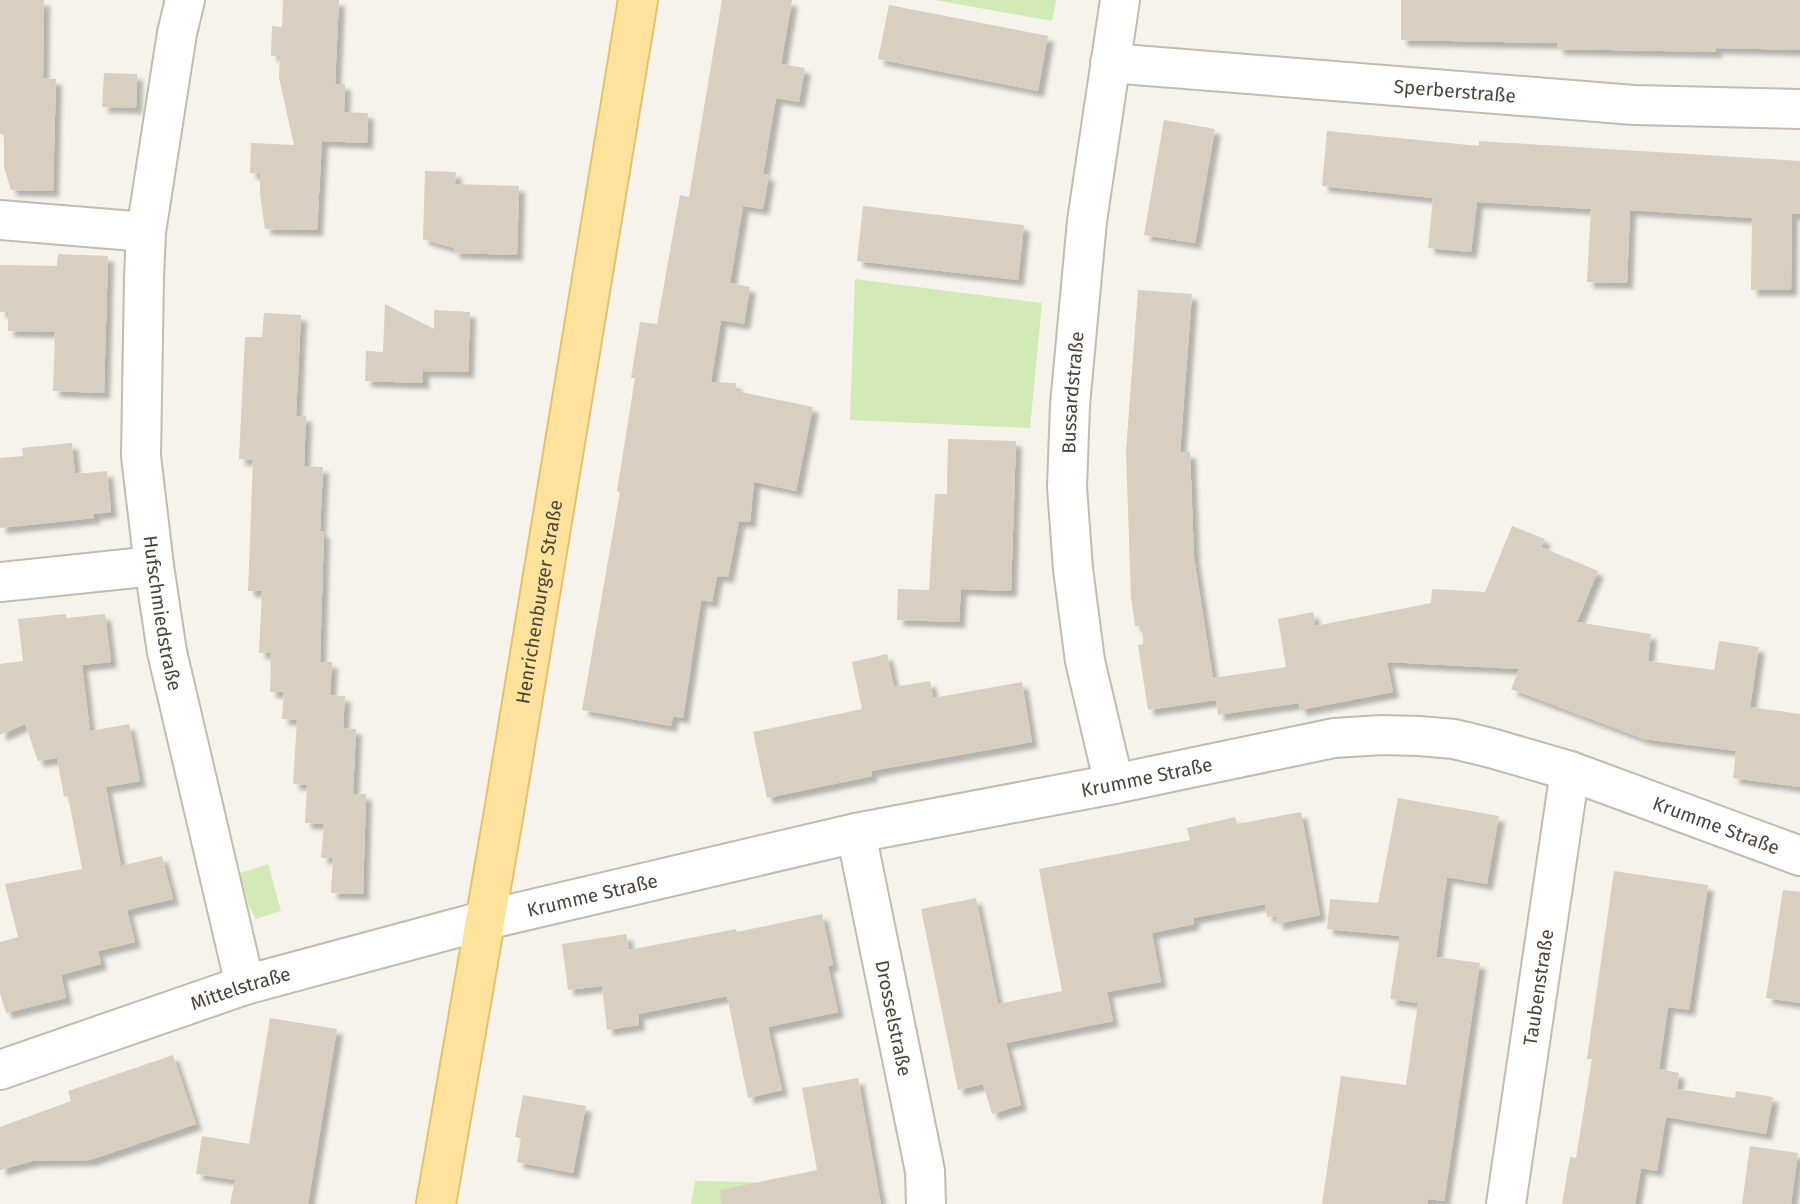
<svg xmlns="http://www.w3.org/2000/svg" width="1800" height="1204" font-family="'Fira Sans',sans-serif">
	<style>
		.green { fill: #d2eab5 }
		.building { fill: #d8cfc1; filter: url(#shadow) }
		.lines { fill: none; stroke-linecap: round; stroke-linejoin: round }
		.minor-casing { stroke: #c2bbae; stroke-width: 42 }
		.major-casing { stroke: #e6c16a; stroke-width: 42 }
		.minor { stroke: #fff; stroke-width: 38 }
		.major { stroke: #ffe39c; stroke-width: 38 }
		.labels { text-anchor: middle; stroke-width: 5; stroke-linejoin: round; paint-order: stroke }
		.street-label { font-size: 19px; fill: #4b4439; stroke: #fff }
	</style>
	<defs>
		<filter id="shadow"><feDropShadow dx="6" dy="6" stdDeviation="2" flood-color="#0004"/></filter>
	</defs>
	<rect width="100%" height="100%" fill="#f6f3ec"/>
	<g class="green">
		<path d="M 935,0 L 1056,0 L 1052,21 Z"/>
		<path d="M 855,279 L 1042,303 L 1030,428 L 850,420 Z"/>
		<path d="M 268,864 L 281,911 L 256,919 L 248,904 L 240,873 Z"/>
		<path d="M 695,1181 L 755,1182 L 761,1204 L 691,1204 Z"/>
	</g>
	<g class="building">
		<path d="M 0,0 L 44,0 L 43,78 L 56,79 L 53,191 L 11,190 L 4,167 L 4,135 L 0,134 Z"/>
		<path d="M 283,0 L 339,0 L 335,84 L 345,84 L 344,112 L 368,113 L 367,143 L 322,141 L 317,230 L 265,229 L 260,194 L 260,174 L 250,173 L 251,143 L 294,145 L 279,78 L 280,56 L 271,56 L 272,26 L 282,27 Z"/>
		<path d="M 722,0 L 792,0 L 781,64 L 805,68 L 799,102 L 776,98 L 763,174 L 769,175 L 763,209 L 743,206 L 730,283 L 750,287 L 744,324 L 721,320 L 711,382 L 736,383 L 736,391 L 813,407 L 796,491 L 754,482 L 750,522 L 739,521 L 728,577 L 717,576 L 712,602 L 701,600 L 683,718 L 673,716 L 671,726 L 582,710 L 620,492 L 617,491 L 635,378 L 631,378 L 640,322 L 657,324 L 680,195 L 689,197 Z"/>
		<path d="M 1401,0 L 1800,0 L 1800,50 L 1716,48 L 1716,52 L 1557,49 L 1558,43 L 1401,40 Z"/>
		<path d="M 889,5 L 1048,36 L 1038,91 L 878,59 Z"/>
		<path d="M 104,73 L 137,74 L 136,108 L 102,107 Z"/>
		<path d="M 1164,120 L 1215,129 L 1195,243 L 1144,235 Z"/>
		<path d="M 1327,131 L 1479,146 L 1479,141 L 1800,161 L 1800,214 L 1792,214 L 1791,290 L 1751,290 L 1752,218 L 1630,210 L 1627,283 L 1587,282 L 1591,209 L 1477,202 L 1471,252 L 1428,248 L 1433,198 L 1322,186 Z"/>
		<path d="M 425,171 L 456,172 L 455,184 L 519,186 L 517,255 L 454,253 L 454,248 L 423,239 Z"/>
		<path d="M 863,206 L 1024,225 L 1018,280 L 857,261 Z"/>
		<path d="M 58,254 L 108,256 L 104,393 L 53,391 L 55,332 L 8,331 L 8,312 L 0,312 L 0,265 L 57,266 Z"/>
		<path d="M 1138,290 L 1192,294 L 1180,452 L 1190,452 L 1194,558 L 1213,678 L 1286,667 L 1278,619 L 1313,612 L 1315,626 L 1431,603 L 1432,589 L 1485,592 L 1512,526 L 1545,539 L 1541,547 L 1598,571 L 1577,622 L 1651,634 L 1648,661 L 1714,670 L 1719,641 L 1759,647 L 1750,707 L 1800,714 L 1800,787 L 1733,778 L 1736,751 L 1644,739 L 1511,689 L 1519,669 L 1387,662 L 1393,692 L 1300,710 L 1299,703 L 1218,715 L 1216,700 L 1148,710 L 1138,645 L 1143,644 L 1142,626 L 1135,626 L 1131,597 L 1126,451 Z"/>
		<path d="M 385,304 L 434,329 L 434,310 L 470,312 L 468,372 L 423,371 L 423,383 L 365,381 L 366,351 L 383,352 Z"/>
		<path d="M 264,313 L 301,315 L 296,416 L 306,416 L 304,466 L 323,467 L 320,531 L 324,532 L 320,662 L 332,662 L 330,695 L 345,696 L 343,728 L 356,729 L 353,794 L 366,794 L 363,894 L 331,893 L 333,858 L 321,858 L 324,824 L 305,823 L 307,785 L 293,784 L 297,720 L 282,719 L 284,692 L 270,692 L 271,653 L 259,653 L 262,591 L 248,591 L 253,460 L 239,459 L 242,396 L 245,337 L 262,337 Z"/>
		<path d="M 948,439 L 1016,441 L 1011,591 L 961,589 L 959,622 L 897,620 L 898,589 L 929,590 L 935,494 L 947,494 Z"/>
		<path d="M 72,443 L 75,474 L 107,471 L 111,512 L 94,514 L 94,518 L 0,528 L 0,458 L 23,456 L 22,448 Z"/>
		<path d="M 66,614 L 66,618 L 105,614 L 111,662 L 82,665 L 90,731 L 129,724 L 140,781 L 106,787 L 121,866 L 162,856 L 173,899 L 127,910 L 135,942 L 98,951 L 101,964 L 61,975 L 66,998 L 6,1013 L 0,993 L 0,942 L 18,937 L 5,884 L 82,869 L 68,796 L 64,797 L 57,758 L 38,761 L 25,724 L 0,735 L 0,664 L 23,661 L 18,619 Z"/>
		<path d="M 887,654 L 894,687 L 930,681 L 933,698 L 1022,682 L 1032,742 L 871,771 L 872,776 L 767,798 L 753,732 L 862,709 L 852,662 Z"/>
		<path d="M 1398,798 L 1499,816 L 1487,884 L 1447,877 L 1436,957 L 1480,963 L 1444,1201 L 1428,1199 L 1428,1204 L 1322,1204 L 1341,1076 L 1406,1085 L 1418,1003 L 1390,999 L 1400,936 L 1327,929 L 1330,899 L 1378,903 Z"/>
		<path d="M 1301,812 L 1320,915 L 1277,924 L 1276,916 L 1267,917 L 1265,904 L 1193,918 L 1194,924 L 1152,933 L 1161,982 L 1107,992 L 1113,1021 L 1006,1043 L 1021,1105 L 992,1114 L 983,1084 L 958,1090 L 921,909 L 976,898 L 998,1004 L 1062,991 L 1039,869 L 1190,840 L 1187,828 L 1235,817 L 1237,824 Z"/>
		<path d="M 1614,871 L 1708,885 L 1689,1010 L 1668,1007 L 1659,1069 L 1679,1073 L 1677,1089 L 1735,1098 L 1736,1091 L 1773,1097 L 1766,1134 L 1666,1117 L 1657,1171 L 1641,1168 L 1635,1204 L 1562,1204 L 1570,1157 L 1576,1158 L 1592,1059 L 1587,1059 Z"/>
		<path d="M 1783,890 L 1800,892 L 1800,1003 L 1766,998 Z"/>
		<path d="M 822,914 L 833,965 L 828,966 L 838,1012 L 768,1027 L 782,1090 L 748,1098 L 727,996 L 638,1014 L 639,1025 L 607,1030 L 602,986 L 568,990 L 562,944 L 626,934 L 629,950 L 736,929 L 737,932 Z"/>
		<path d="M 270,1018 L 337,1029 L 308,1204 L 230,1204 L 235,1180 L 196,1174 L 202,1136 L 249,1144 Z"/>
		<path d="M 173,1055 L 196,1124 L 90,1160 L 32,1161 L 0,1170 L 0,1127 L 71,1101 L 68,1091 Z"/>
		<path d="M 858,1078 L 881,1204 L 721,1204 L 720,1190 L 817,1170 L 802,1088 Z"/>
		<path d="M 523,1095 L 586,1106 L 573,1173 L 517,1162 L 521,1138 L 515,1137 Z"/>
		<path d="M 1750,1146 L 1798,1153 L 1791,1204 L 1742,1204 Z"/>
	</g>
	<g class="lines">
		<defs>
			<g id="minor">
				<path id="s1" d="M 185,0 L 177,33 L 146,232 L 144,278 L 141,456 L 154,566 L 167,652 L 245,985"/>
				<path id="s2" d="M 1110,63 L 1634,105 L 1800,109"/>
				<path d="M 0,220 L 146,232"/>
				<path d="M 0,582 L 154,566"/>
				<path id="s3" d="M 1114,784 L 1085,661 L 1073,569 L 1067,487 L 1070,405 L 1087,221 L 1120,0"/>
				<path id="s4" d="M 856,833 L 925,1171 L 926,1204"/>
				<path id="s5" d="M 0,1070 L 245,985 L 486,920 L 856,833 L 1114,784 L 1334,738 L 1382,735 L 1419,736 L 1454,739 L 1491,748 L 1570,771 L 1800,856"/>
				<path id="s6" d="M 1506,1204 L 1570,771"/>
			</g>
			<g id="major">
				<path id="s7" d="M 436,1204 L 504,812 L 638,0"/>
			</g>
		</defs>
		<use href="#minor" class="minor-casing"/>
		<use href="#major" class="major-casing"/>
		<use href="#minor" class="minor"/>
		<use href="#major" class="major"/>
	</g>
	<g class="labels">
		<g class="street-label">
			<text dy="7" stroke="none"><textPath href="#s2" startOffset="346">Sperberstraße</textPath></text>
			<text dy="7" stroke="none"><textPath href="#s3" startOffset="396">Bussardstraße</textPath></text>
			<text dy="7" stroke="none"><textPath href="#s7" startOffset="611">Henrichenburger Straße</textPath></text>
			<text dy="7" stroke="none"><textPath href="#s1" startOffset="618">Hufschmiedstraße</textPath></text>
			<text dy="7" stroke="none"><textPath href="#s5" startOffset="1185">Krumme Straße</textPath></text>
			<text dy="7" stroke="none"><textPath href="#s5" startOffset="1773">Krumme Straße</textPath></text>
			<text dy="7" stroke="none"><textPath href="#s5" startOffset="618">Krumme Straße</textPath></text>
			<text dy="7" stroke="none"><textPath href="#s6" startOffset="219">Taubenstraße</textPath></text>
			<text dy="7" stroke="none"><textPath href="#s5" startOffset="254">Mittelstraße</textPath></text>
			<text dy="7" stroke="none"><textPath href="#s4" startOffset="189">Drosselstraße</textPath></text>
		</g>
	</g>
</svg>
